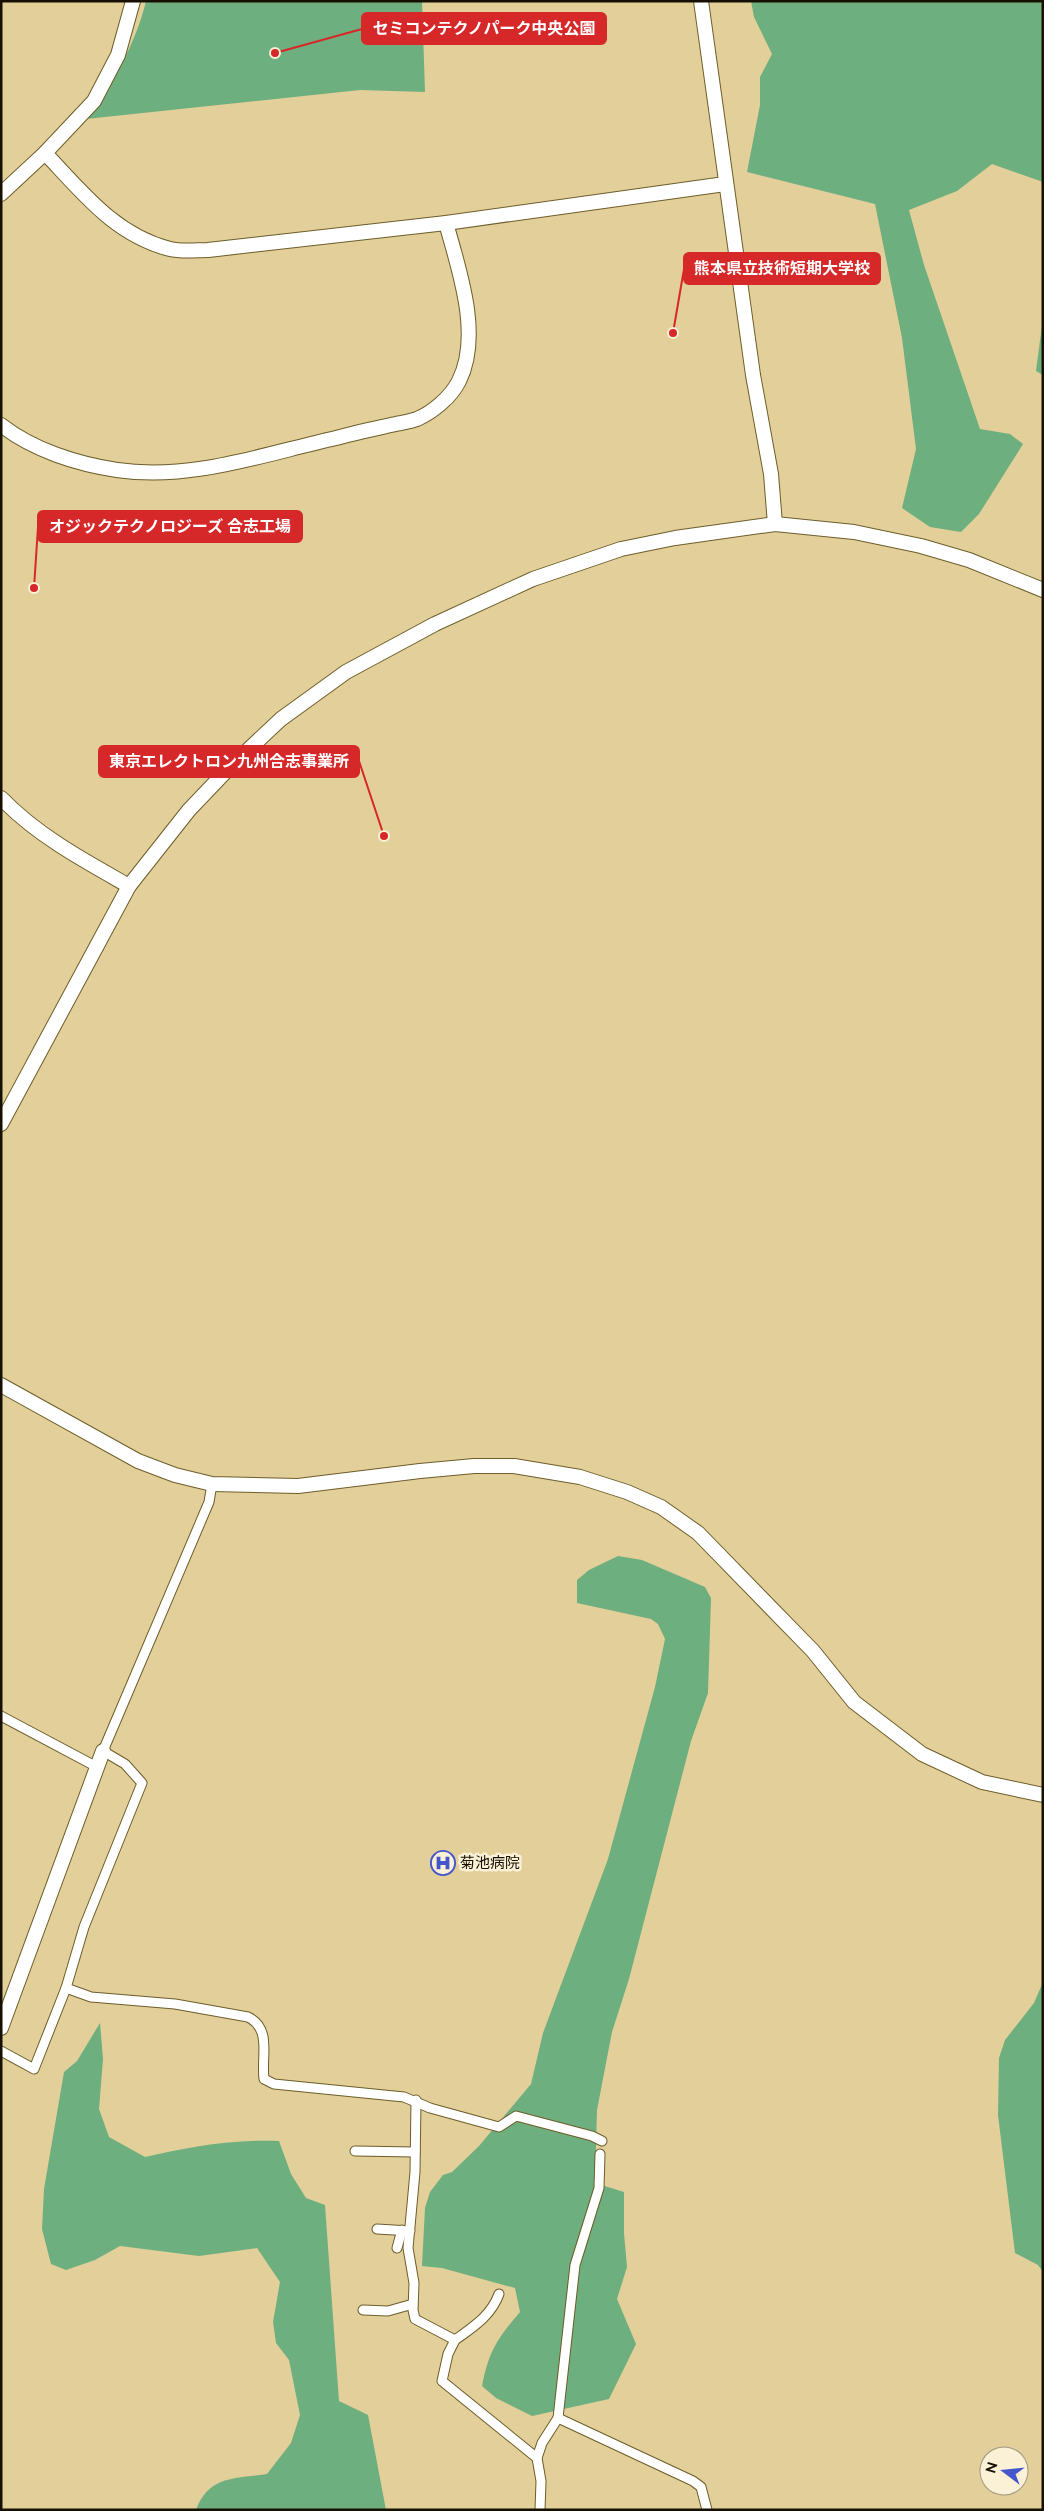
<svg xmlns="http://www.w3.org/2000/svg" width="1044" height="2511" font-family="Raleway,'Noto Sans JP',sans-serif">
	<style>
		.green { fill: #6eaf7f }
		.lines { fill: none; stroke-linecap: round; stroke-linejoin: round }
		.street-casing { stroke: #6d5d29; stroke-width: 11 }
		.secondary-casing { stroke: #6d5d29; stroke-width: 16 }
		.street { stroke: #fff; stroke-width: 9 }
		.secondary { stroke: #fff; stroke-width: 14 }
		.labels { text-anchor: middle; stroke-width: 5; stroke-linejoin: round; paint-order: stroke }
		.poi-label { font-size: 15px; fill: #171000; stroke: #faf1d6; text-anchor: start }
		.leader { fill: none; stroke: #d62828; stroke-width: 2 }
		.callout-dot { fill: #d62828; stroke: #faf1d6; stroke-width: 2 }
		.callout { fill: #d62828; stroke: #d62828; stroke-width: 2 }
		.callout-label { font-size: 16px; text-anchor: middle; font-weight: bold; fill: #fff }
	</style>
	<rect width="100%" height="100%" fill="#e2cf99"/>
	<g class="green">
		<path d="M 146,1 L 422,1 L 425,92 L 360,90 L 86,119 C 112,86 136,43 146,1 Z"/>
		<path d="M 751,1 L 1043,1 L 1043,182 L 992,164 L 957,191 L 909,210 L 924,265 L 980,429 L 1010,434 L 1023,444 L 979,514 L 961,532 L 930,527 L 902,508 L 916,449 L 902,338 L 875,204 L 747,172 L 760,105 L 760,77 L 772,54 L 754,17 Z"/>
		<path d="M 1043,318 L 1043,375 L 1036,371 Z"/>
		<path d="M 618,1556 L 642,1560 L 705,1587 L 711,1598 L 708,1693 L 691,1741 L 629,1979 L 612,2032 L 597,2110 L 595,2183 L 624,2192 L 624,2233 L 627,2267 L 617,2299 L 636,2344 L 609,2399 L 532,2416 L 496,2398 L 482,2386 C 489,2351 497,2339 520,2312 L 515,2288 L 442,2268 L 422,2266 L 425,2208 L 430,2192 L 443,2175 L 452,2172 L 479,2146 L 531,2084 L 543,2033 L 608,1859 L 655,1687 L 665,1639 L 658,1624 L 651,1619 L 577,1603 L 577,1580 L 589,1570 Z"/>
		<path d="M 1043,1982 L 1043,2272 L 1038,2265 L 1015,2253 L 998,2115 L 999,2058 L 1005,2040 L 1034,2003 Z"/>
		<path d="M 100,2023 L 103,2059 L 99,2109 L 109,2137 L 145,2157 C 189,2147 234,2139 279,2141 L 291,2174 L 306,2198 L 325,2205 L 339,2401 L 368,2415 L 386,2510 L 196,2510 C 209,2475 235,2479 267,2474 L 291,2443 L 300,2415 L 289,2360 L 276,2343 L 273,2322 L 280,2282 L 257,2248 L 199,2256 L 120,2246 L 95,2260 L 66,2270 L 51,2264 L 42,2229 L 44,2189 L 64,2072 L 77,2061 Z"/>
	</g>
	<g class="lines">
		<defs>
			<g id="street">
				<path d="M 212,1484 L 209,1502 L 103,1751 L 125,1764 L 142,1783 L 84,1927 L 66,1988 L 91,1997 L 175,2004 L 248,2017 C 272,2029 261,2056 264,2079 L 274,2084 L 404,2097 L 430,2108 L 499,2127 L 516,2116 L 592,2136 L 602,2141"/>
				<path d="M 1,1716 L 97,1767"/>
				<path d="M 1,2051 L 34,2069 L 66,1988"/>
				<path d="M 416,2100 L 415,2172 L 408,2248 L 414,2283 L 413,2310 L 415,2319 L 455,2340 L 448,2354 L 442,2381 L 537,2458"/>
				<path d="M 355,2151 L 415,2152"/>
				<path d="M 377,2229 L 410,2231"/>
				<path d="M 397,2248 L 402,2230"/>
				<path d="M 363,2310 L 388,2311 L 413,2304"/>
				<path d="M 455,2340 C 473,2327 491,2316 499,2294"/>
				<path d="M 558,2418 L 693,2481 L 701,2487 L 707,2510"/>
				<path d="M 540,2510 L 541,2481 L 537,2458 L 542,2443 L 558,2418 L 575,2265 L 599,2188 L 600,2154"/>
			</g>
			<g id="secondary">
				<path d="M 701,1 L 753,375 L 771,474 L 775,524"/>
				<path d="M 45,153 C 83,193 115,235 170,249 C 182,252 196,250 208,250 L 446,223 L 725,184"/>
				<path d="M 1,194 L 45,153 L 94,101 L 118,55 L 133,1"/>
				<path d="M 1,425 C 33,450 77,464 117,470 C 191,481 264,454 336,438 C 354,433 373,429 391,425 C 399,423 409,422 417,419 C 433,412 451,397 459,381 C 482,335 459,270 446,223"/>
				<path d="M 1,798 C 38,836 83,860 129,886"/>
				<path d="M 1,1124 L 129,886 L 189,810 L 231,766 L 281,719 L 346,672 L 435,624 L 533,579 L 621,549 L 675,538 L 775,524 L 854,532 L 921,546 L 969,560 L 1043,590"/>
				<path d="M 1,1385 L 138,1461 L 175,1475 L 212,1484 L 298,1486 L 420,1471 L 474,1466 L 514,1466 L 580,1477 L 627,1492 L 661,1507 L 698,1533 L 813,1651 L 854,1702 L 922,1754 L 982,1782 L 1043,1795"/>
				<path d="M 1,2028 L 103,1751"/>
			</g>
		</defs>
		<use href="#street" class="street-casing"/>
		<use href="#secondary" class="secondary-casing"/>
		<use href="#street" class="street"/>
		<use href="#secondary" class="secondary"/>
	</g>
	<defs>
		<symbol id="hospital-ring" viewBox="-11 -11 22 22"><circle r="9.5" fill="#faf1d6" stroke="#4456cb" stroke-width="1.5"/><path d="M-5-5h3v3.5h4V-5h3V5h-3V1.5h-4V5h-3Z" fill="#4456cb"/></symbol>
	</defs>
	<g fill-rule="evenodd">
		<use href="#hospital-ring" x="429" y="1849" width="28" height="28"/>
	</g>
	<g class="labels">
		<g class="poi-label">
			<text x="460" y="1868">菊池病院</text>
		</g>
	</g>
	<path class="leader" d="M275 53L362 29M673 333L684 269M34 588L38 527M384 836L359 761"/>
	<g class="callout-dot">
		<circle cx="275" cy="53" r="5"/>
		<circle cx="673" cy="333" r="5"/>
		<circle cx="34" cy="588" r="5"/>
		<circle cx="384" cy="836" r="5"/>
	</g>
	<g class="callout">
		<rect x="362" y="13" width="244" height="31" rx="5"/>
		<rect x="684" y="253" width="196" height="31" rx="5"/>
		<rect x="38" y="511" width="264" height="31" rx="5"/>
		<rect x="99" y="746" width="260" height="31" rx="5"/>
	</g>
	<g class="callout-label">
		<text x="484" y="34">セミコンテクノパーク中央公園</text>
		<text x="782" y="274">熊本県立技術短期大学校</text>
		<text x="170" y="532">オジックテクノロジーズ 合志工場</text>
		<text x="229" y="767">東京エレクトロン九州合志事業所</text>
	</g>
	<rect width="1044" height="2511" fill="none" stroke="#171000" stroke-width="5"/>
	<g transform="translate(1004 2471) rotate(286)"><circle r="24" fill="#faf1d6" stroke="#9f9780"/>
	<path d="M0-4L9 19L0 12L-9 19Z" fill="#4456cb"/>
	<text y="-8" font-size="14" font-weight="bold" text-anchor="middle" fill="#171000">N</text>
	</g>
</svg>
